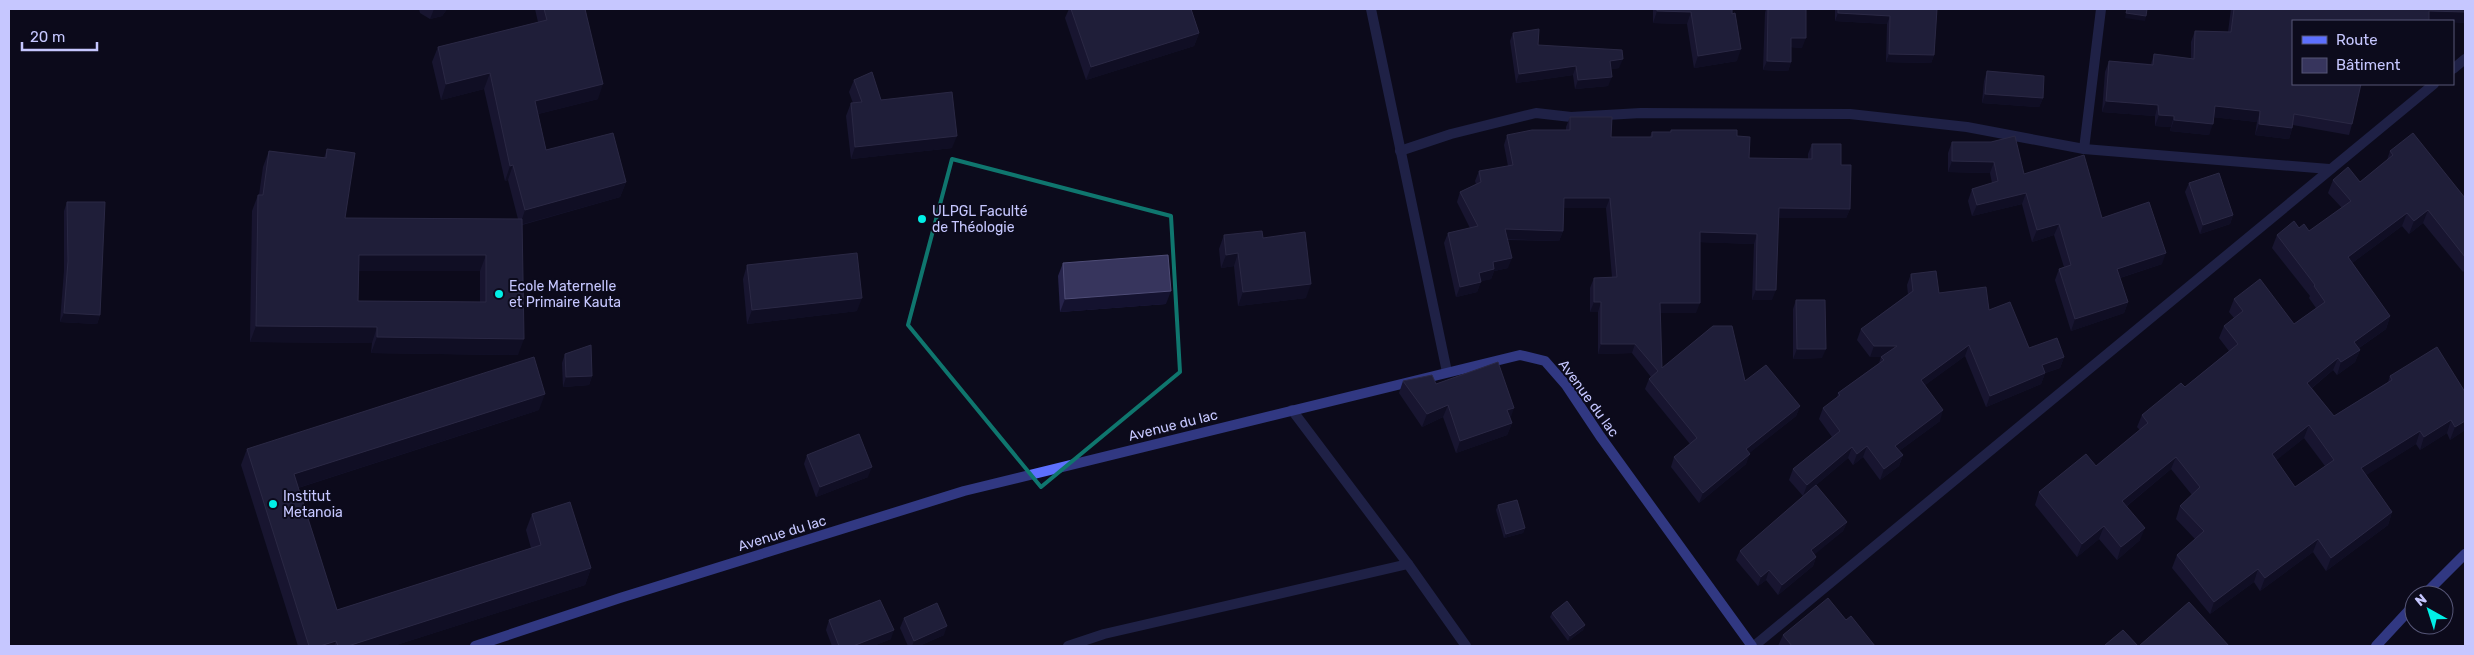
<svg xmlns="http://www.w3.org/2000/svg" width="2474" height="655" font-family="Rubik,sans-serif">
	<style>
		.lines { fill: none; stroke-linecap: round; stroke-linejoin: round }
		.minor { stroke: #363d7b; stroke-width: 10 }
		.secondary { stroke: #5d70fe; stroke-width: 10 }
		.wall { fill: #26234a; fill-rule: evenodd }
		.shaded-wall { fill: #14122f }
		.building { fill: #37355d; stroke: #4e4c76; fill-rule: evenodd }
		.marked { fill: none; stroke: #0f766e; stroke-width: 4; stroke-linejoin: round }
		.poi-dot { fill: #01efe6; stroke: #0c0b1c; stroke-width: 2 }
		.labels { text-anchor: middle; stroke-width: 4; stroke-linejoin: round; paint-order: stroke }
		.poi-label { font-size: 14px; fill: #c6c7ff; stroke: #0c0b1c; text-anchor: start }
		.street-label { font-size: 14px; fill: #c6c7ff; stroke: #0c0b1c }
	</style>
	<rect width="100%" height="100%" fill="#0c0b1c"/>
	<g class="lines">
		<g class="minor">
			<path d="M 1371,9 L 1447,372"/>
			<path d="M 2453,69 L 2465,59"/>
			<path d="M 2084,149 L 2101,9"/>
			<path d="M 1400,151 L 1451,134 L 1536,113 L 1571,117 L 1641,113 L 1850,114 L 1967,127 L 2084,149 L 2329,169"/>
			<path d="M 1292,410 L 1408,564 L 1466,646"/>
			<path d="M 1068,646 L 1104,634 L 1408,564"/>
			<path d="M 1754,646 L 2434,84"/>
		</g>
		<g class="secondary">
			<path d="M 2424,595 L 2465,554"/>
			<path d="M 475,646 L 620,598 L 964,491 L 1520,355 L 1545,361 L 1566,385 L 1600,436 L 1752,646"/>
			<path d="M 2376,646 L 2414,605"/>
		</g>
	</g>
	<g class="wall">
		<path d="M 419,9 L 447,9 L 442,16 L 430,19 L 420,13 Z"/>
		<path d="M 535,9 L 585,9 L 598,99 L 538,114 L 546,150 L 626,182 L 620,197 L 522,225 L 518,355 L 371,353 L 372,343 L 250,342 L 252,211 L 258,195 L 259,195 L 263,167 L 269,151 L 324,158 L 327,149 L 345,218 L 518,219 L 508,180 L 505,181 L 484,89 L 441,100 L 432,62 L 438,47 L 538,22 ZM 358,271 L 480,271 L 480,302 L 358,301 Z"/>
		<path d="M 1069,9 L 1191,9 L 1199,33 L 1194,46 L 1086,80 L 1065,18 Z"/>
		<path d="M 1653,9 L 1732,9 L 1737,61 L 1694,68 L 1687,24 L 1653,23 Z"/>
		<path d="M 1766,9 L 1806,9 L 1802,48 L 1791,47 L 1791,62 L 1788,71 L 1763,70 L 1765,13 Z"/>
		<path d="M 1835,9 L 1937,9 L 1934,55 L 1931,63 L 1886,62 L 1887,24 L 1835,21 Z"/>
		<path d="M 2231,9 L 2465,9 L 2465,23 L 2453,22 L 2453,21 L 2293,21 L 2352,124 L 2349,135 L 2293,125 L 2289,139 L 2255,135 L 2257,122 L 2213,117 L 2209,135 L 2170,131 L 2171,127 L 2155,126 L 2155,116 L 2102,112 L 2105,72 L 2109,61 L 2151,64 L 2154,54 L 2191,59 L 2191,42 L 2195,31 L 2228,32 Z"/>
		<path d="M 1513,33 L 1538,45 L 1619,68 L 1611,69 L 1608,86 L 1575,89 L 1573,75 L 1516,83 L 1510,41 Z"/>
		<path d="M 1987,71 L 2043,98 L 2039,107 L 1982,103 L 1984,81 Z"/>
		<path d="M 854,80 L 881,100 L 952,148 L 851,159 L 846,116 L 851,103 L 853,103 L 849,92 Z"/>
		<path d="M 1570,117 L 1611,137 L 1650,137 L 1652,132 L 1670,132 L 1671,130 L 1737,136 L 1749,158 L 1808,159 L 1808,154 L 1812,144 L 1841,165 L 1850,209 L 1846,218 L 1778,218 L 1772,300 L 1752,300 L 1754,244 L 1700,242 L 1696,313 L 1660,313 L 1662,368 L 1745,381 L 1800,406 L 1796,416 L 1749,453 L 1746,464 L 1699,503 L 1671,467 L 1674,457 L 1690,444 L 1645,389 L 1649,379 L 1651,377 L 1632,353 L 1598,354 L 1598,312 L 1590,312 L 1590,288 L 1594,278 L 1612,277 L 1606,208 L 1564,208 L 1563,231 L 1559,241 L 1507,240 L 1508,268 L 1494,271 L 1491,279 L 1481,281 L 1477,292 L 1456,297 L 1444,243 L 1448,233 L 1470,228 L 1457,202 L 1460,192 L 1476,184 L 1475,181 L 1479,171 L 1508,166 L 1504,145 L 1507,135 L 1566,130 L 1566,127 Z"/>
		<path d="M 1952,142 L 2024,174 L 2102,218 L 2162,264 L 2120,278 L 2128,302 L 2124,313 L 2071,331 L 2055,280 L 2059,269 L 2064,267 L 2054,235 L 2032,242 L 2022,204 L 1972,216 L 1968,201 L 1972,189 L 1992,183 L 1990,173 L 1948,172 L 1948,153 Z"/>
		<path d="M 2390,151 L 2465,198 L 2465,270 L 2463,272 L 2423,223 L 2409,234 L 2402,226 L 2352,263 L 2390,316 L 2386,329 L 2359,348 L 2360,350 L 2355,362 L 2337,375 L 2333,370 L 2312,388 L 2334,416 L 2388,382 L 2390,376 L 2465,430 L 2450,440 L 2447,433 L 2420,450 L 2416,444 L 2366,475 L 2392,512 L 2388,525 L 2326,571 L 2313,552 L 2260,591 L 2254,582 L 2210,614 L 2172,568 L 2177,555 L 2195,539 L 2176,519 L 2180,506 L 2192,495 L 2171,469 L 2127,506 L 2140,540 L 2117,560 L 2099,539 L 2077,557 L 2035,505 L 2039,492 L 2096,466 L 2140,430 L 2137,427 L 2142,415 L 2185,387 L 2229,351 L 2219,338 L 2224,326 L 2234,318 L 2229,312 L 2234,299 L 2294,324 L 2316,308 L 2309,298 L 2310,296 L 2272,248 L 2277,235 L 2299,228 L 2309,231 L 2342,208 L 2328,193 L 2333,180 L 2360,182 L 2387,160 ZM 2304,438 L 2325,466 L 2295,487 L 2276,460 Z"/>
		<path d="M 2189,183 L 2233,215 L 2230,224 L 2200,234 L 2185,192 Z"/>
		<path d="M 67,202 L 100,315 L 97,324 L 60,322 L 64,271 L 64,211 Z"/>
		<path d="M 1224,235 L 1263,238 L 1306,298 L 1238,306 L 1234,266 L 1221,268 L 1219,249 Z"/>
		<path d="M 1063,263 L 1166,304 L 1060,312 L 1058,276 Z"/>
		<path d="M 747,265 L 857,311 L 747,324 L 743,279 Z"/>
		<path d="M 1911,274 L 1939,293 L 1989,310 L 2029,348 L 2064,357 L 2060,368 L 2045,373 L 2041,384 L 1986,407 L 1965,356 L 1925,385 L 1940,421 L 1899,451 L 1903,455 L 1899,466 L 1880,480 L 1863,457 L 1853,465 L 1848,458 L 1803,496 L 1789,480 L 1793,469 L 1832,437 L 1819,419 L 1823,408 L 1837,398 L 1838,393 L 1879,363 L 1881,357 L 1870,357 L 1857,340 L 1861,329 L 1908,294 L 1907,285 Z"/>
		<path d="M 1796,300 L 1822,358 L 1793,359 L 1793,309 Z"/>
		<path d="M 565,354 L 592,376 L 589,385 L 563,387 L 562,363 Z"/>
		<path d="M 1403,381 L 1436,384 L 1510,419 L 1512,423 L 1507,435 L 1456,453 L 1443,417 L 1422,427 L 1399,393 Z"/>
		<path d="M 539,410 L 298,488 L 337,610 L 531,548 L 526,530 L 532,514 L 591,568 L 585,585 L 393,646 L 298,646 L 241,465 L 247,449 Z"/>
		<path d="M 807,455 L 868,477 L 816,497 L 804,464 Z"/>
		<path d="M 1498,505 L 1525,528 L 1523,533 L 1504,538 L 1496,510 Z"/>
		<path d="M 1847,522 L 1843,531 L 1814,554 L 1816,557 L 1813,566 L 1778,595 L 1766,580 L 1758,586 L 1736,560 L 1740,551 Z"/>
		<path d="M 1552,613 L 1585,625 L 1583,630 L 1568,641 L 1550,617 Z"/>
		<path d="M 904,618 L 944,635 L 919,646 L 908,646 L 900,628 Z"/>
		<path d="M 829,620 L 891,639 L 873,646 L 832,646 L 826,630 Z"/>
		<path d="M 1846,620 L 1875,646 L 1778,646 L 1783,635 Z"/>
	</g>
	<g class="shaded-wall">
		<path d="M 434,9 L 447,9 L 442,16 L 430,19 Z"/>
		<path d="M 1657,11 L 1691,12 L 1687,24 L 1653,23 Z"/>
		<path d="M 2429,11 L 2465,12 L 2465,23 L 2453,22 L 2453,21 L 2425,21 Z"/>
		<path d="M 1838,13 L 1890,16 L 1887,24 L 1835,21 Z"/>
		<path d="M 2126,13 L 2146,16 L 2145,21 L 2125,18 Z"/>
		<path d="M 1199,33 L 1194,46 L 1086,80 L 1091,67 Z"/>
		<path d="M 1791,38 L 1806,38 L 1802,48 L 1788,47 Z"/>
		<path d="M 1741,49 L 1737,61 L 1694,68 L 1698,56 Z"/>
		<path d="M 1889,54 L 1934,55 L 1931,63 L 1886,62 Z"/>
		<path d="M 1623,59 L 1619,68 L 1607,70 L 1610,61 Z"/>
		<path d="M 1767,61 L 1791,62 L 1788,71 L 1763,70 Z"/>
		<path d="M 1576,66 L 1573,75 L 1516,83 L 1519,74 Z"/>
		<path d="M 490,73 L 484,89 L 441,100 L 446,84 Z"/>
		<path d="M 1612,77 L 1608,86 L 1575,89 L 1578,80 Z"/>
		<path d="M 603,84 L 598,99 L 530,116 L 535,101 Z"/>
		<path d="M 1985,94 L 2043,98 L 2039,107 L 1982,103 Z"/>
		<path d="M 2106,101 L 2158,105 L 2155,116 L 2102,112 Z"/>
		<path d="M 2215,106 L 2260,111 L 2257,122 L 2211,117 Z"/>
		<path d="M 2159,115 L 2174,116 L 2171,127 L 2155,126 Z"/>
		<path d="M 2174,120 L 2213,124 L 2209,135 L 2170,131 Z"/>
		<path d="M 2259,124 L 2292,128 L 2289,139 L 2255,135 Z"/>
		<path d="M 957,136 L 952,148 L 851,159 L 855,147 Z"/>
		<path d="M 1952,161 L 1994,162 L 1990,173 L 1948,172 Z"/>
		<path d="M 513,165 L 508,180 L 505,181 L 510,166 Z"/>
		<path d="M 626,182 L 620,197 L 520,225 L 525,210 Z"/>
		<path d="M 2026,193 L 2022,204 L 1972,216 L 1977,205 Z"/>
		<path d="M 1564,198 L 1610,198 L 1606,208 L 1560,208 Z"/>
		<path d="M 1779,208 L 1850,209 L 1846,218 L 1775,218 Z"/>
		<path d="M 2428,210 L 2423,223 L 2409,234 L 2414,221 Z"/>
		<path d="M 2407,213 L 2402,226 L 2344,269 L 2348,257 Z"/>
		<path d="M 2233,215 L 2230,224 L 2200,234 L 2203,225 Z"/>
		<path d="M 2059,224 L 2054,235 L 2032,242 L 2037,230 Z"/>
		<path d="M 1505,229 L 1563,231 L 1559,241 L 1501,239 Z"/>
		<path d="M 1700,232 L 1757,234 L 1754,244 L 1696,242 Z"/>
		<path d="M 1238,253 L 1234,266 L 1221,268 L 1226,255 Z"/>
		<path d="M 2166,253 L 2162,264 L 2113,280 L 2117,269 Z"/>
		<path d="M 359,255 L 486,255 L 480,271 L 353,271 Z"/>
		<path d="M 1512,258 L 1508,268 L 1494,271 L 1491,279 L 1475,283 L 1479,273 L 1493,262 Z"/>
		<path d="M 1481,282 L 1477,292 L 1456,297 L 1460,287 Z"/>
		<path d="M 1311,284 L 1306,298 L 1238,306 L 1243,292 Z"/>
		<path d="M 1756,290 L 1776,290 L 1772,300 L 1752,300 Z"/>
		<path d="M 1171,291 L 1166,304 L 1060,312 L 1065,299 Z"/>
		<path d="M 862,298 L 857,311 L 747,324 L 752,310 Z"/>
		<path d="M 1594,302 L 1601,302 L 1598,312 L 1590,312 Z"/>
		<path d="M 2128,302 L 2124,313 L 2071,331 L 2075,319 Z"/>
		<path d="M 1660,303 L 1700,303 L 1696,313 L 1656,313 Z"/>
		<path d="M 64,313 L 100,315 L 97,324 L 60,322 Z"/>
		<path d="M 2390,316 L 2386,329 L 2350,354 L 2354,342 Z"/>
		<path d="M 256,326 L 377,327 L 372,343 L 250,342 Z"/>
		<path d="M 377,337 L 524,339 L 518,355 L 371,353 Z"/>
		<path d="M 1601,344 L 1635,344 L 1632,353 L 1598,354 Z"/>
		<path d="M 1969,345 L 1965,356 L 1917,391 L 1921,380 Z"/>
		<path d="M 1874,346 L 1897,346 L 1893,357 L 1870,357 Z"/>
		<path d="M 1797,349 L 1826,349 L 1822,358 L 1793,359 Z"/>
		<path d="M 2360,350 L 2355,362 L 2337,375 L 2341,362 Z"/>
		<path d="M 2064,357 L 2060,368 L 2045,373 L 2041,384 L 1986,407 L 1990,396 L 2042,365 Z"/>
		<path d="M 2338,358 L 2333,370 L 2303,395 L 2307,383 Z"/>
		<path d="M 592,376 L 589,385 L 563,387 L 566,377 Z"/>
		<path d="M 545,394 L 539,410 L 288,491 L 294,474 Z"/>
		<path d="M 1448,405 L 1443,417 L 1422,427 L 1427,414 Z"/>
		<path d="M 1800,406 L 1796,416 L 1742,459 L 1746,449 Z"/>
		<path d="M 1514,408 L 1510,420 L 1507,410 Z"/>
		<path d="M 1943,410 L 1940,421 L 1891,457 L 1895,446 Z"/>
		<path d="M 2451,420 L 2447,433 L 2420,450 L 2424,437 Z"/>
		<path d="M 2465,421 L 2465,430 L 2450,440 L 2455,427 Z"/>
		<path d="M 1512,423 L 1507,435 L 1456,453 L 1460,441 Z"/>
		<path d="M 2309,425 L 2304,438 L 2268,467 L 2272,454 Z"/>
		<path d="M 2420,431 L 2416,444 L 2357,481 L 2361,468 Z"/>
		<path d="M 1867,446 L 1863,457 L 1853,465 L 1857,454 Z"/>
		<path d="M 1852,447 L 1848,458 L 1803,496 L 1807,485 Z"/>
		<path d="M 1750,454 L 1746,464 L 1699,503 L 1703,493 Z"/>
		<path d="M 1903,455 L 1899,466 L 1880,480 L 1884,469 Z"/>
		<path d="M 2176,457 L 2171,469 L 2118,513 L 2122,501 Z"/>
		<path d="M 872,467 L 868,477 L 816,497 L 820,487 Z"/>
		<path d="M 2392,512 L 2388,525 L 2326,571 L 2331,558 Z"/>
		<path d="M 1847,522 L 1843,531 L 1808,560 L 1811,550 Z"/>
		<path d="M 2104,526 L 2099,539 L 2077,557 L 2082,544 Z"/>
		<path d="M 1525,528 L 1523,533 L 1504,538 L 1506,534 Z"/>
		<path d="M 2145,528 L 2140,540 L 2117,560 L 2121,547 Z"/>
		<path d="M 2318,539 L 2313,552 L 2260,591 L 2265,578 Z"/>
		<path d="M 1816,557 L 1813,566 L 1778,595 L 1782,585 Z"/>
		<path d="M 591,568 L 585,585 L 393,646 L 348,646 Z"/>
		<path d="M 2258,569 L 2254,582 L 2210,614 L 2214,602 Z"/>
		<path d="M 1769,570 L 1766,580 L 1758,586 L 1761,577 Z"/>
		<path d="M 1585,625 L 1583,630 L 1568,641 L 1570,636 Z"/>
		<path d="M 947,626 L 944,635 L 919,646 L 912,646 L 914,641 Z"/>
		<path d="M 894,630 L 891,639 L 873,646 L 853,646 Z"/>
		<path d="M 336,641 L 334,646 L 320,646 Z"/>
	</g>
	<g class="building">
		<path d="M 544,9 L 585,9 L 603,84 L 535,101 L 546,150 L 613,133 L 626,182 L 525,210 L 513,165 L 510,166 L 490,73 L 446,84 L 438,47 L 547,20 Z"/>
		<path d="M 1071,9 L 1191,9 L 1199,33 L 1091,67 Z"/>
		<path d="M 1657,9 L 1732,9 L 1732,14 L 1735,13 L 1741,49 L 1698,56 L 1691,12 L 1657,11 Z"/>
		<path d="M 1768,9 L 1806,9 L 1806,38 L 1791,38 L 1791,62 L 1767,61 Z"/>
		<path d="M 1838,9 L 1937,9 L 1934,55 L 1889,54 L 1890,16 L 1838,13 Z"/>
		<path d="M 2127,9 L 2147,9 L 2146,16 L 2126,13 Z"/>
		<path d="M 2234,9 L 2465,9 L 2465,12 L 2429,11 L 2429,21 L 2293,21 L 2293,84 L 2361,84 L 2352,124 L 2294,114 L 2292,128 L 2259,124 L 2260,111 L 2215,106 L 2213,124 L 2174,120 L 2174,116 L 2159,115 L 2158,105 L 2106,101 L 2109,61 L 2153,65 L 2154,54 L 2194,59 L 2195,31 L 2231,32 Z"/>
		<path d="M 1539,29 L 1538,45 L 1622,50 L 1623,59 L 1610,61 L 1612,77 L 1578,80 L 1576,66 L 1519,74 L 1513,33 Z"/>
		<path d="M 1987,71 L 2044,76 L 2043,98 L 1985,94 Z"/>
		<path d="M 872,72 L 881,100 L 952,92 L 957,136 L 855,147 L 851,103 L 862,102 L 854,80 Z"/>
		<path d="M 1570,117 L 1612,117 L 1611,137 L 1652,137 L 1652,132 L 1671,132 L 1671,130 L 1737,130 L 1737,136 L 1750,137 L 1749,158 L 1812,159 L 1812,144 L 1841,144 L 1841,165 L 1851,165 L 1850,209 L 1779,208 L 1776,290 L 1756,290 L 1757,234 L 1700,232 L 1700,303 L 1660,303 L 1662,368 L 1713,326 L 1732,326 L 1745,381 L 1766,365 L 1800,406 L 1746,449 L 1750,454 L 1703,493 L 1674,457 L 1697,438 L 1649,379 L 1658,371 L 1635,344 L 1601,344 L 1601,302 L 1594,302 L 1594,278 L 1617,277 L 1610,198 L 1564,198 L 1563,231 L 1505,229 L 1512,258 L 1493,262 L 1494,269 L 1479,273 L 1481,282 L 1460,287 L 1448,233 L 1478,226 L 1460,192 L 1481,182 L 1479,171 L 1513,165 L 1507,135 L 1532,130 L 1570,130 Z"/>
		<path d="M 2413,133 L 2465,198 L 2465,257 L 2428,210 L 2414,221 L 2407,213 L 2348,257 L 2390,316 L 2354,342 L 2360,350 L 2341,362 L 2338,358 L 2307,383 L 2334,416 L 2392,380 L 2390,376 L 2437,347 L 2465,392 L 2465,421 L 2455,427 L 2451,420 L 2424,437 L 2420,431 L 2361,468 L 2392,512 L 2331,558 L 2318,539 L 2265,578 L 2258,569 L 2214,602 L 2177,555 L 2204,531 L 2180,506 L 2200,487 L 2176,457 L 2122,501 L 2145,528 L 2121,547 L 2104,526 L 2082,544 L 2039,492 L 2086,454 L 2096,466 L 2148,423 L 2142,415 L 2181,383 L 2185,387 L 2238,344 L 2224,326 L 2243,311 L 2234,299 L 2260,279 L 2294,324 L 2325,302 L 2314,286 L 2315,285 L 2277,235 L 2294,221 L 2299,228 L 2304,224 L 2309,231 L 2351,201 L 2333,180 L 2348,167 L 2360,182 L 2393,155 L 2390,151 ZM 2309,425 L 2334,460 L 2295,487 L 2272,454 Z"/>
		<path d="M 2015,136 L 2024,174 L 2084,155 L 2102,218 L 2149,202 L 2166,253 L 2117,269 L 2128,302 L 2075,319 L 2059,269 L 2071,265 L 2059,224 L 2037,230 L 2026,193 L 1977,205 L 1972,189 L 1998,181 L 1994,162 L 1952,161 L 1952,142 L 1991,142 Z"/>
		<path d="M 327,149 L 355,153 L 345,218 L 522,219 L 524,339 L 377,337 L 377,327 L 256,326 L 258,195 L 263,195 L 269,151 L 326,158 ZM 359,255 L 486,255 L 486,302 L 358,301 Z"/>
		<path d="M 2219,173 L 2233,215 L 2203,225 L 2189,183 Z"/>
		<path d="M 67,202 L 105,202 L 100,315 L 64,313 L 68,261 Z"/>
		<path d="M 1262,231 L 1263,238 L 1305,232 L 1311,284 L 1243,292 L 1238,253 L 1226,255 L 1224,235 Z"/>
		<path d="M 857,253 L 862,298 L 752,310 L 747,265 Z"/>
		<path d="M 1168,255 L 1171,291 L 1065,299 L 1063,263 Z"/>
		<path d="M 1936,271 L 1939,293 L 1986,287 L 1989,310 L 2010,302 L 2029,348 L 2057,338 L 2064,357 L 2042,365 L 2045,373 L 1990,396 L 1969,345 L 1921,380 L 1943,410 L 1895,446 L 1903,455 L 1884,469 L 1867,446 L 1857,454 L 1852,447 L 1807,485 L 1793,469 L 1840,431 L 1823,408 L 1840,395 L 1838,393 L 1884,360 L 1881,357 L 1897,346 L 1874,346 L 1861,329 L 1913,291 L 1911,274 Z"/>
		<path d="M 1796,300 L 1825,300 L 1826,349 L 1797,349 Z"/>
		<path d="M 591,345 L 592,376 L 566,377 L 565,354 Z"/>
		<path d="M 534,357 L 545,394 L 294,474 L 337,610 L 541,545 L 532,514 L 570,502 L 591,568 L 348,646 L 338,646 L 336,641 L 320,646 L 309,646 L 247,449 Z"/>
		<path d="M 1498,362 L 1514,408 L 1507,410 L 1512,423 L 1460,441 L 1448,405 L 1427,414 L 1403,381 L 1432,375 L 1436,384 Z"/>
		<path d="M 859,434 L 872,467 L 820,487 L 807,455 Z"/>
		<path d="M 1816,485 L 1847,522 L 1811,550 L 1816,557 L 1782,585 L 1769,570 L 1761,577 L 1740,551 Z"/>
		<path d="M 1517,500 L 1525,528 L 1506,534 L 1498,505 Z"/>
		<path d="M 1828,598 L 1846,620 L 1851,616 L 1875,646 L 1792,646 L 1783,635 Z"/>
		<path d="M 880,600 L 894,630 L 853,646 L 839,646 L 829,620 Z"/>
		<path d="M 1567,601 L 1585,625 L 1570,636 L 1552,613 Z"/>
		<path d="M 2189,602 L 2229,646 L 2139,646 Z"/>
		<path d="M 937,603 L 947,626 L 914,641 L 904,618 Z"/>
		<path d="M 2123,630 L 2138,646 L 2106,646 L 2105,645 Z"/>
	</g>
	<path d="M0 0H2474V655H0ZM 952,159 L 1171,216 L 1180,372 L 1041,487 L 908,325 Z" fill="#0c0b1c" fill-opacity=".55" fill-rule="evenodd"/>
	<path class="marked" d="M 952,159 L 1171,216 L 1180,372 L 1041,487 L 908,325 Z"/>
	<g class="poi-dot">
		<circle cx="922" cy="219" r="5"/>
		<circle cx="499" cy="294" r="5"/>
		<circle cx="273" cy="504" r="5"/>
	</g>
	<g class="labels">
		<g class="poi-label">
			<text x="932" y="216">ULPGL Faculté<tspan x="932" dy="16">de Théologie</tspan></text>
			<text x="509" y="291">Ecole Maternelle<tspan x="509" dy="16">et Primaire Kauta</tspan></text>
			<text x="283" y="501">Institut<tspan x="283" dy="16">Metanoia</tspan></text>
		</g>
		<g class="street-label">
			<text transform="translate(1589 398) rotate(54)" y="5">Avenue du lac</text>
			<text transform="translate(1173 425) rotate(-14)" y="5">Avenue du lac</text>
			<text transform="translate(782 533) rotate(-17)" y="5">Avenue du lac</text>
		</g>
	</g>
	<rect width="2474" height="655" fill="none" stroke="#c6c7ff" stroke-width="20"/>
	<rect x="2292" y="20" width="162" height="65" fill="#0c0b1c" stroke="#565677"/>
	<rect x="2302" y="36" width="25" height="8" fill="#5d70fe" stroke="#565677"/>
	<text x="2336" y="45" font-size="15" fill="#c6c7ff">Route</text>
	<rect x="2302" y="58" width="25" height="15" fill="#37355d" stroke="#565677"/>
	<text x="2336" y="70" font-size="15" fill="#c6c7ff">Bâtiment</text>
	<g transform="translate(2429 610) rotate(321)"><circle r="24" fill="#0c0b1c" stroke="#565677"/>
	<path d="M0-4L9 19L0 12L-9 19Z" fill="#01efe6"/>
	<text y="-8" font-size="14" font-weight="bold" text-anchor="middle" fill="#c6c7ff">N</text>
	</g>
	<path d="M22 42v8h75v-8" fill="none" stroke="#c6c7ff" stroke-width="2.5"/>
	<text x="30" y="42" font-size="15" fill="#c6c7ff" stroke="#0c0b1c" stroke-width="4" paint-order="stroke">20 m</text>
</svg>
